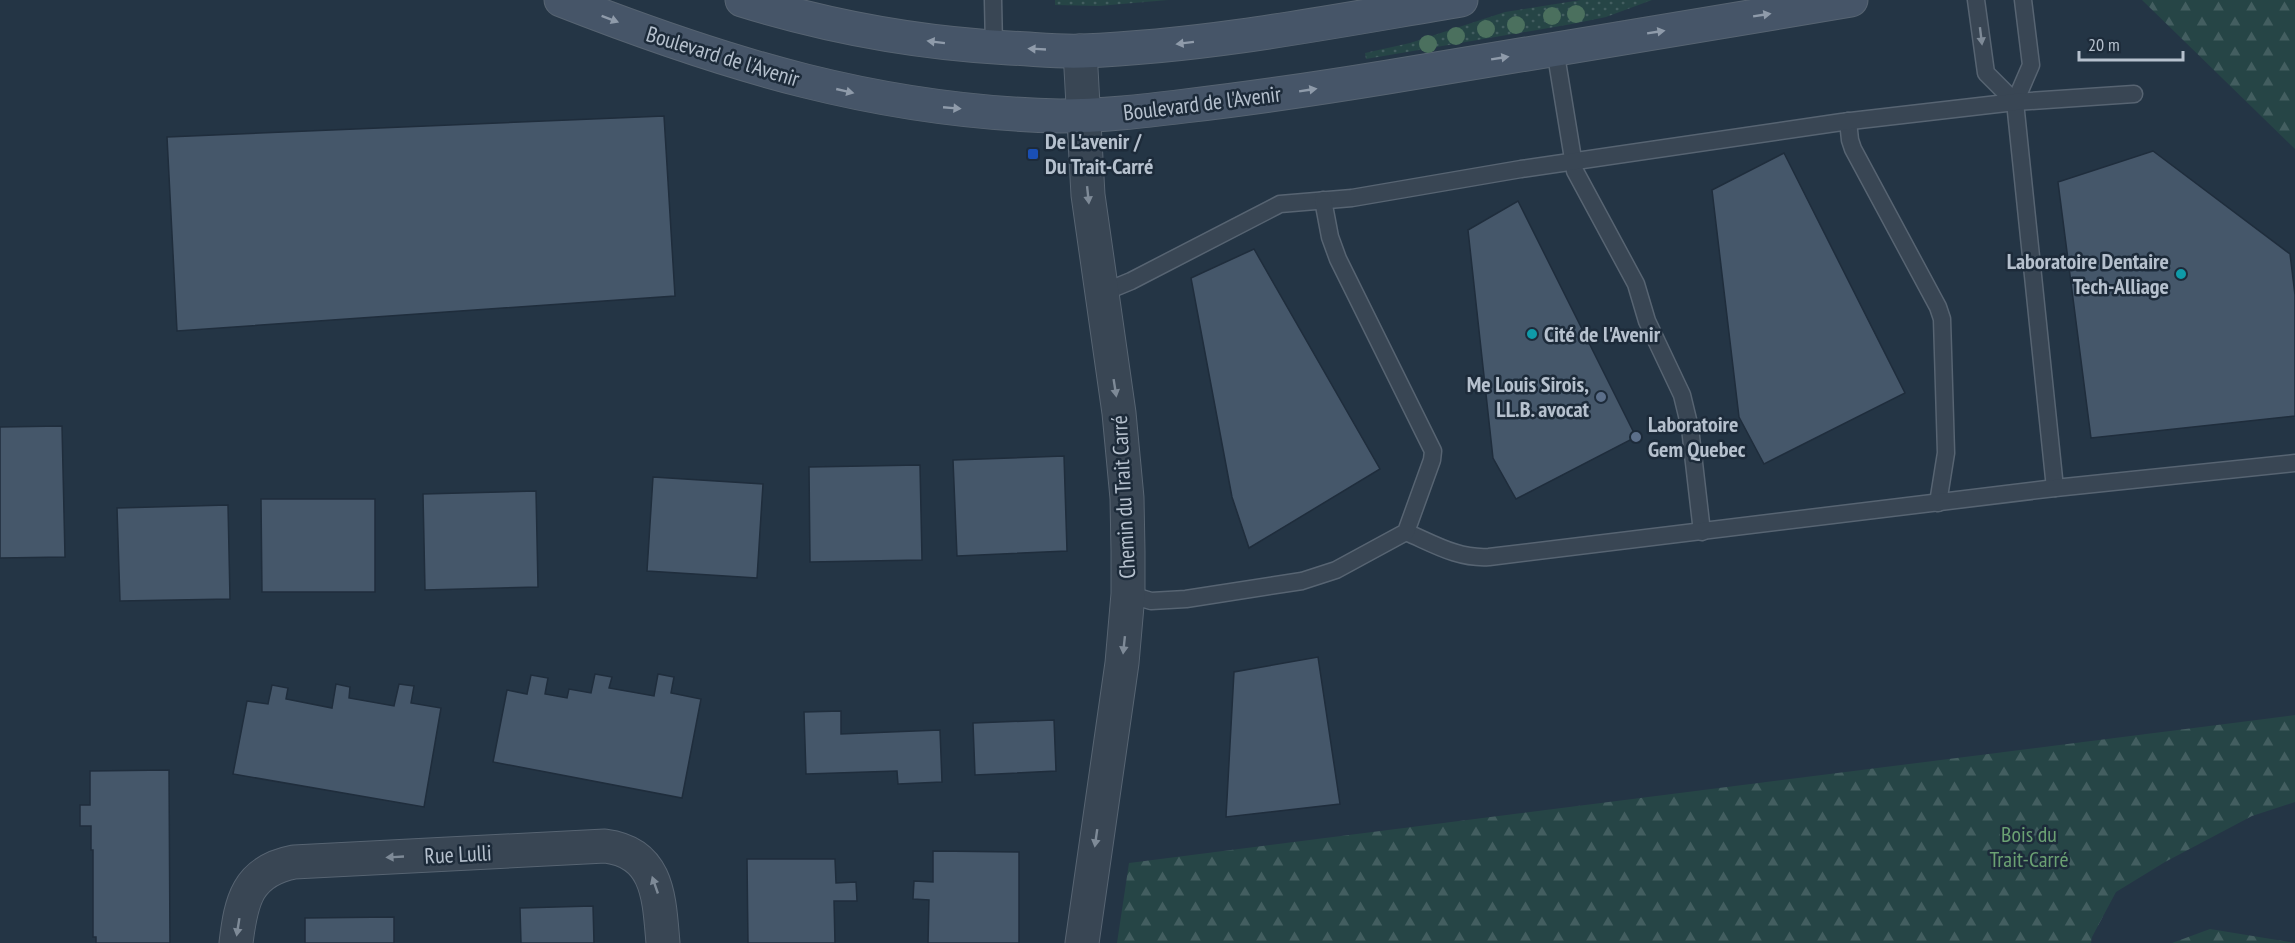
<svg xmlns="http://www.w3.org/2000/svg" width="2295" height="943" font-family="'PT Sans Narrow',sans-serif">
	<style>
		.green { fill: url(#green-dots) }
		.forest { fill: url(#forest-firs) }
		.building { fill: #45576a; stroke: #1f2d3c; stroke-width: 1.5 }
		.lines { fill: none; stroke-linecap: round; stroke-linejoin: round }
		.lane-casing { stroke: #576472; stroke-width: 19 }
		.street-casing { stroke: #576472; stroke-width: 35 }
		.secondary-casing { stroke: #576472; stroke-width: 35 }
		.lane { stroke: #394654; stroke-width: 16 }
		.street { stroke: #394654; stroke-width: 33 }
		.secondary { stroke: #465568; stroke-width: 33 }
		.tree { fill: #4b705e }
		.oneway { fill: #8f9baa }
		.oneway2 { fill: #7e8a97 }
		.transit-dot { fill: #1a4fb4; stroke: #1d2b3a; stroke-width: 2 }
		.culture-dot { fill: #0f9aa8; stroke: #1d2b3a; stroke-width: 2 }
		.service-dot { fill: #5c6f8a; stroke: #1d2b3a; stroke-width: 2 }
		.labels { text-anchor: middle; stroke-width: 5; stroke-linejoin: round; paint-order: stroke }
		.street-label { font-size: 22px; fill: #b6c1ce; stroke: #1d2b3a }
		.poi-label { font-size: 22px; font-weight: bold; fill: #b6c1ce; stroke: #1d2b3a; text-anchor: start }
		.park-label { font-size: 22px; fill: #6ba173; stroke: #1d2b3a }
	</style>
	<defs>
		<pattern id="green-dots" width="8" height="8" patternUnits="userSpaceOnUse" patternTransform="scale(1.5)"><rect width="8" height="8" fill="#264546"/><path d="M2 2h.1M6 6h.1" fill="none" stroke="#435e60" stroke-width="1.8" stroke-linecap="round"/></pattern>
		<pattern id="forest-firs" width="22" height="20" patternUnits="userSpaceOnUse" patternTransform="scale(1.5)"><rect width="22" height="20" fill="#264546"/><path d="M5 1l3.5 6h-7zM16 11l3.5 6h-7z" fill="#435e60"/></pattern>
	</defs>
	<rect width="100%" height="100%" fill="#243545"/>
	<g class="green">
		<path d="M 1055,0 L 1168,0 L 1099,6 L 1055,5 Z"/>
		<path d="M 1581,0 L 1652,0 L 1606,17 L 1572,24 L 1366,59 L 1365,53 L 1410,43 L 1505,12 Z"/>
	</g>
	<g class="forest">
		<path d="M 2142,0 L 2295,0 L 2295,149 Z"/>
		<path d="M 2295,715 L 2295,802 L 2252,816 L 2165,862 L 2116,892 L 2092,937 L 2091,943 L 1117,943 L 1129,863 Z"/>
		<path d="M 2210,929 L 2295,943 L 2172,943 Z"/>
	</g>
	<g class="building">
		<path d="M 664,116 L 675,296 L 177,331 L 167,137 Z"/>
		<path d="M 2153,151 L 2290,254 L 2295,295 L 2295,416 L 2091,438 L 2058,182 Z"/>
		<path d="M 1784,153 L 1905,393 L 1764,464 L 1739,417 L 1712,190 Z"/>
		<path d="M 1518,201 L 1636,437 L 1516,499 L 1493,458 L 1468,230 Z"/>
		<path d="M 1254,249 L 1380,469 L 1249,548 L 1232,497 L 1191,278 Z"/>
		<path d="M 62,426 L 65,557 L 0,558 L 0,427 Z"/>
		<path d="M 1064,456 L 1067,551 L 957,556 L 953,460 Z"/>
		<path d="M 920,465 L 922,560 L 810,562 L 809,467 Z"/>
		<path d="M 653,477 L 763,484 L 757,578 L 647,571 Z"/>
		<path d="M 536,491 L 538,587 L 425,590 L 423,494 Z"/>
		<path d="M 261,499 L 375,499 L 375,592 L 262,592 Z"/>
		<path d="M 228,505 L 230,599 L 120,601 L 117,508 Z"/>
		<path d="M 1318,657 L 1340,804 L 1226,817 L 1234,672 Z"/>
		<path d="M 595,674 L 612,677 L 609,688 L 654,696 L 658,674 L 674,677 L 671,693 L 701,699 L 682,798 L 493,762 L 507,690 L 527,694 L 531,675 L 548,678 L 545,694 L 567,698 L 569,689 L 591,693 Z"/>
		<path d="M 336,684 L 350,687 L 349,698 L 394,706 L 399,684 L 414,686 L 411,703 L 441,708 L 424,807 L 233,774 L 247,701 L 268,704 L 272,685 L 288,688 L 286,699 L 332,708 Z"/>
		<path d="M 841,711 L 841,734 L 940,730 L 942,782 L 898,784 L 897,771 L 806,774 L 804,712 Z"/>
		<path d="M 1054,720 L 1056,771 L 975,775 L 973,723 Z"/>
		<path d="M 169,770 L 170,943 L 96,943 L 96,937 L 93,937 L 93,850 L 91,850 L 91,826 L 80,826 L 80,805 L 90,805 L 90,771 Z"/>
		<path d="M 933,851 L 1019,852 L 1019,943 L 928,943 L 929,900 L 913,899 L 914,881 L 933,882 Z"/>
		<path d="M 747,859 L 835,859 L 836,883 L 856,882 L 857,901 L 834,901 L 835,943 L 748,943 Z"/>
		<path d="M 593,906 L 594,943 L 521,943 L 520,908 Z"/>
		<path d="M 394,917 L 394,943 L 305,943 L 305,918 Z"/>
	</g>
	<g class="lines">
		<defs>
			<g id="lane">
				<path d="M 993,0 L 994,47"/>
				<path d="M 1976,0 L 1986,73 L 2015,102 L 2031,65 L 2023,0"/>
				<path d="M 1555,49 L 1575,171 L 1636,284 L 1647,321 L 1682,395 L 1690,428 L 1702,532"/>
				<path d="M 2015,102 L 2055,488"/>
				<path d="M 1848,121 L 1850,140 L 1853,149 L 1938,307 L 1942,319 L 1946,453 L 1938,503"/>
				<path d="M 1102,293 L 1131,281 L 1280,204 L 1352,198 L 1521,169 L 1842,122 L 2015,102 L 2134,94"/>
				<path d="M 1406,532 C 1434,544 1458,559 1489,557 L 2055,488 L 2295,463"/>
				<path d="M 1128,594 L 1151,601 L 1186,599 L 1302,581 L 1336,570 L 1406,532 L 1432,460 L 1433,451 L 1338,259 L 1330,237 L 1323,200"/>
			</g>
			<g id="street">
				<path d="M 1080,51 L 1088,195 L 1119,413 L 1127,498 L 1128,551 L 1128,594 L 1122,663 L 1082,943"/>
				<path d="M 236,943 C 241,901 247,871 294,862 L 605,846 C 659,853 659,898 663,943"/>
			</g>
			<g id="secondary">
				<path d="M 561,0 C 727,65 880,112 1060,116 C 1102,116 1144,111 1185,106 C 1253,98 1321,88 1388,77 C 1543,51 1697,26 1851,0"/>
				<path d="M 742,0 C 829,27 918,43 1009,48 C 1034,49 1058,52 1082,51 C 1210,46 1335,21 1461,0"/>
			</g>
		</defs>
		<use href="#lane" class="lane-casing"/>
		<use href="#street" class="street-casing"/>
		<use href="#secondary" class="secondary-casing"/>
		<use href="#lane" class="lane"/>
		<use href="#street" class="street"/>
		<use href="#secondary" class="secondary"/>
	</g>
	<g class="tree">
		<circle cx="1576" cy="14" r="9"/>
		<circle cx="1552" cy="16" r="9"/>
		<circle cx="1516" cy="25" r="9"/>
		<circle cx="1486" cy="29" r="9"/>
		<circle cx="1456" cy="36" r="9"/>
		<circle cx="1428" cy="44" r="9"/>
	</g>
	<defs><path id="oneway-solid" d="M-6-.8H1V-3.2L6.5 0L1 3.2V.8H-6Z" transform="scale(1.5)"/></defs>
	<g class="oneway">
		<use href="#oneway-solid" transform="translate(1762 15) rotate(-9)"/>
		<use href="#oneway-solid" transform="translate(610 19) rotate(21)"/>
		<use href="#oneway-solid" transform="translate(1656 32) rotate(-9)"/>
		<use href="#oneway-solid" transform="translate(936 42) rotate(-173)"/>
		<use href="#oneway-solid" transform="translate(1185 43) rotate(173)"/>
		<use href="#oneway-solid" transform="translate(1037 49) rotate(-177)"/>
		<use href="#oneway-solid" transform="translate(1500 58) rotate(-9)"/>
		<use href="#oneway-solid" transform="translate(1308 90) rotate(-9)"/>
		<use href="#oneway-solid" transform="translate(845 91) rotate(13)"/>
		<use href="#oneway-solid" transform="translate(952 108) rotate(5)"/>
	</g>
	<g class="oneway2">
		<use href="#oneway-solid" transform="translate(1981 36) rotate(83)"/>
		<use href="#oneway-solid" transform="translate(1088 195) rotate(84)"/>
		<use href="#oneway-solid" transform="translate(1115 388) rotate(81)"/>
		<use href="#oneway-solid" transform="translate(1124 645) rotate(96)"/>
		<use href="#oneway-solid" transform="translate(1096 838) rotate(98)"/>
		<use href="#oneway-solid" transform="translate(395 857) rotate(177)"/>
		<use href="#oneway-solid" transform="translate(655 885) rotate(-109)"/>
		<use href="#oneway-solid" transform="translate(238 927) rotate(99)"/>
	</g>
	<rect class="transit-dot" x="1027" y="148" width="12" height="12" rx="3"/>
	<g class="culture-dot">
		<circle cx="2181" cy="274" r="6"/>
		<circle cx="1532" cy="334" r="6"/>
	</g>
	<g class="service-dot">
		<circle cx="1601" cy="397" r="6"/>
		<circle cx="1636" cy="437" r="6"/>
	</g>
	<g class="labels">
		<g class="street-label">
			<text transform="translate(723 56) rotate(17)" y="8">Boulevard de l'Avenir</text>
			<text transform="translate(1202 103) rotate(-7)" y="8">Boulevard de l'Avenir</text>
			<text transform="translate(1123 497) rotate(-93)" y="8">Chemin du Trait Carré</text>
			<text transform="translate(458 854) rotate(-3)" y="8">Rue Lulli</text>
		</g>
		<g class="poi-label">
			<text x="1045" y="149">De L'avenir /<tspan x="1045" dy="25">Du Trait-Carré</tspan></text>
			<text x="2169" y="269" text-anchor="end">Laboratoire Dentaire<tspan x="2169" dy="25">Tech-Alliage</tspan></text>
			<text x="1544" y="342">Cité de l'Avenir</text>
			<text x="1589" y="392" text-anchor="end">Me Louis Sirois,<tspan x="1589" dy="25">LL.B. avocat</tspan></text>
			<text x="1648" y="432">Laboratoire<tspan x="1648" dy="25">Gem Quebec</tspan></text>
		</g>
		<g class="park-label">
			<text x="2029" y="842">Bois du<tspan x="2029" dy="25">Trait-Carré</tspan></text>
		</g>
	</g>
	<path d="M2079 51v9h104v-9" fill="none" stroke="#b6c1ce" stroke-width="3"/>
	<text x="2088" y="51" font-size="18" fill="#b6c1ce" stroke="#1d2b3a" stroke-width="4.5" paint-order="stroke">20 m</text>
</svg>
